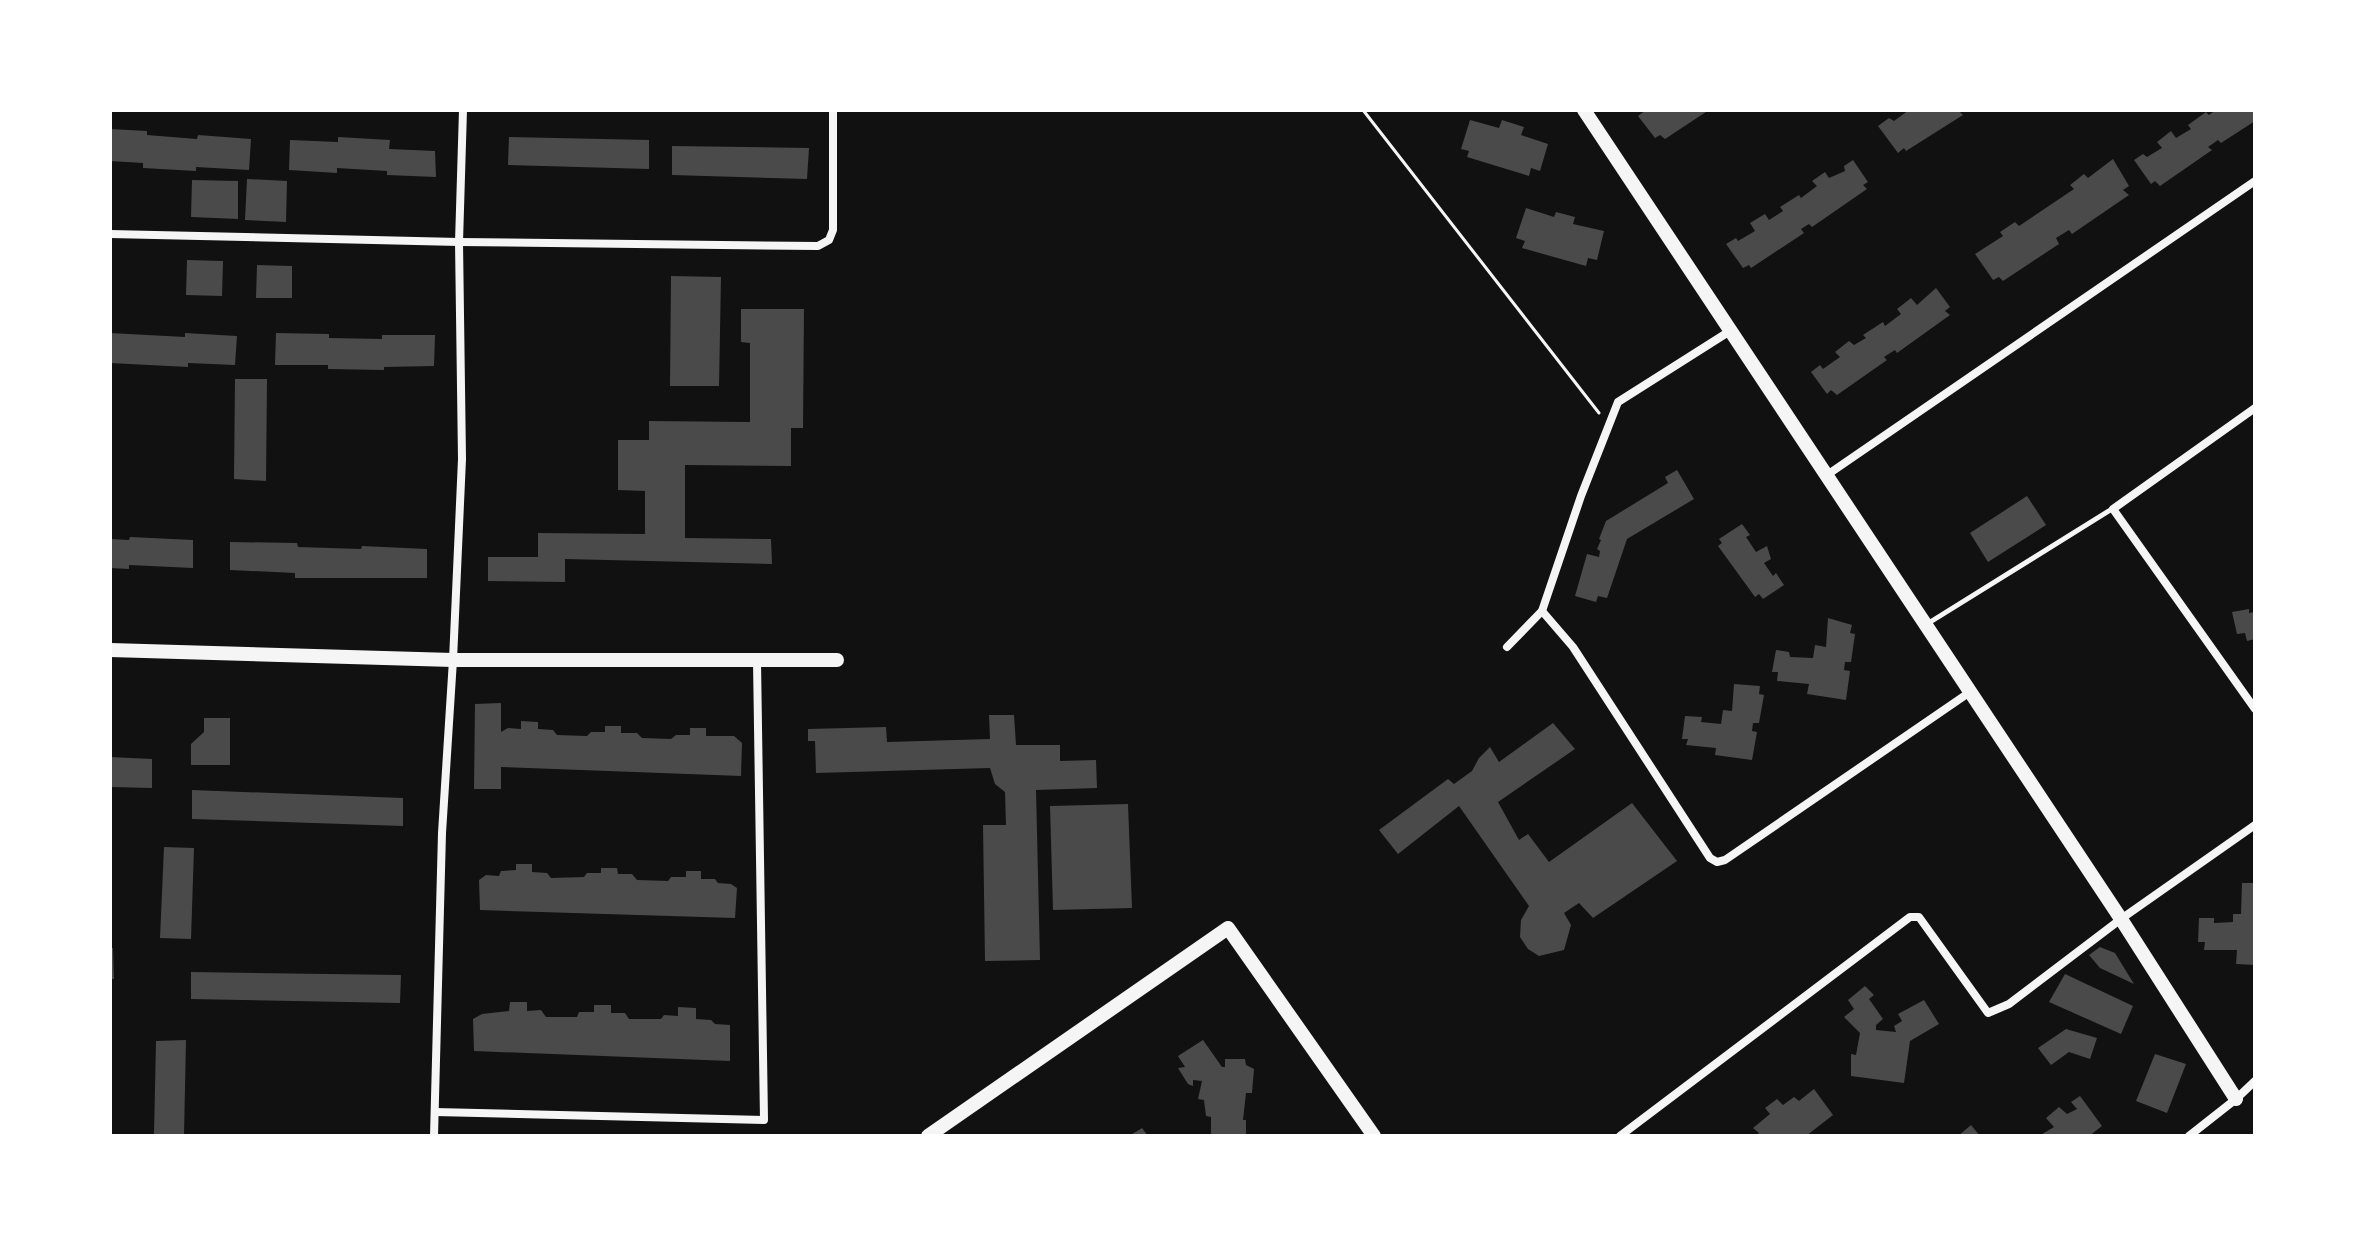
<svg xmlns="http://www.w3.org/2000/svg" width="2365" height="1246" font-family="'Noto Sans',sans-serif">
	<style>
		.building { fill: #4a4a4a }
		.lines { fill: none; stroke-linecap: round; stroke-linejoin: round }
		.path { stroke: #f5f5f5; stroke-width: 3 }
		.service { stroke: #f5f5f5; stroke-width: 5 }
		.minor { stroke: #f5f5f5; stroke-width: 8 }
		.tertiary { stroke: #f5f5f5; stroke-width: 14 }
	</style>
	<rect width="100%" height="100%" fill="#111"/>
	<g class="building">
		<path d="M 1646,110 L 1650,111 L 1709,110 L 1665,139 L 1660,135 L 1655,138 L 1638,116 Z"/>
		<path d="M 1909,110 L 1958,110 L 1963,115 L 1906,151 L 1904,148 L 1898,153 L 1878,126 L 1889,118 L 1894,121 Z"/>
		<path d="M 2216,110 L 2255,110 L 2255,121 L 2221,143 L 2218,140 L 2208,147 L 2212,150 L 2160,186 L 2155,181 L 2151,184 L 2134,160 L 2143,154 L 2147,157 L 2162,148 L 2157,142 L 2171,131 L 2176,138 L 2191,129 L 2188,125 L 2206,112 L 2209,115 Z"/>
		<path d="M 1470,120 L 1499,128 L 1502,120 L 1524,127 L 1521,135 L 1548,144 L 1540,171 L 1531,168 L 1529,176 L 1467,157 L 1469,151 L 1461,149 Z"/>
		<path d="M 110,129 L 147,131 L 147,135 L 197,139 L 198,135 L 251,139 L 249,170 L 196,167 L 196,171 L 143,168 L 143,163 L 110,161 Z"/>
		<path d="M 338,137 L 390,140 L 389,149 L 435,151 L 436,177 L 387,175 L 387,171 L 337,168 L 337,173 L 289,170 L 290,140 L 338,142 Z"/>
		<path d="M 509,137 L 649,140 L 649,169 L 508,165 Z"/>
		<path d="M 672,146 L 809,148 L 807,179 L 672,175 Z"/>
		<path d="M 2113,159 L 2129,186 L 2123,190 L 2129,195 L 2072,234 L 2069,230 L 2056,238 L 2059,244 L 2003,281 L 1999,277 L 1993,280 L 1975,254 L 2003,236 L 2000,232 L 2015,222 L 2019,226 L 2074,189 L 2070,185 L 2084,174 L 2088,178 Z"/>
		<path d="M 1853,160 L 1868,182 L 1863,185 L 1867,189 L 1812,227 L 1809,224 L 1801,229 L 1804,233 L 1751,268 L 1749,265 L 1743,268 L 1726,244 L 1736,238 L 1738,241 L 1755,231 L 1750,223 L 1765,214 L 1769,220 L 1783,211 L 1780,207 L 1799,195 L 1801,198 L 1817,186 L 1812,181 L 1825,172 L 1829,178 L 1845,171 L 1844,166 Z"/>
		<path d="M 247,179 L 287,181 L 286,222 L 245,220 Z"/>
		<path d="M 192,180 L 238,181 L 238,219 L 191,217 Z"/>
		<path d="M 1526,208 L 1554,217 L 1556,212 L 1575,217 L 1573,224 L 1604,231 L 1597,260 L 1588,258 L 1586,266 L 1522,248 L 1525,241 L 1516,238 Z"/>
		<path d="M 187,260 L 223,261 L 222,296 L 186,295 Z"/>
		<path d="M 257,265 L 292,266 L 292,298 L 256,298 Z"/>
		<path d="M 671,276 L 721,277 L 719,386 L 670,386 Z"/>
		<path d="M 1936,288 L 1950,307 L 1945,311 L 1950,315 L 1897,353 L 1895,350 L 1884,357 L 1887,360 L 1837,395 L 1831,390 L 1827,394 L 1811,372 L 1820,365 L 1823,369 L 1840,357 L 1835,352 L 1849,341 L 1854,345 L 1866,338 L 1863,335 L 1883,322 L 1885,326 L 1901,314 L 1897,309 L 1911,298 L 1917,305 Z"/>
		<path d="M 741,309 L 804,309 L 803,428 L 791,428 L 791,466 L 685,465 L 685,538 L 771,539 L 772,564 L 565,559 L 565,582 L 488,581 L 488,557 L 538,557 L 538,533 L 645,534 L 645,491 L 618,490 L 618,440 L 649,440 L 649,421 L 750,422 L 750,343 L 741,342 Z"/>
		<path d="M 110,333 L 185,337 L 185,333 L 237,336 L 235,365 L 188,363 L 188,367 L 110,363 Z"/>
		<path d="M 276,333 L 329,334 L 329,338 L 382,339 L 382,335 L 435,335 L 434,366 L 384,367 L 384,370 L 328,369 L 328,365 L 275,365 Z"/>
		<path d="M 235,379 L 267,379 L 266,481 L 234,479 Z"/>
		<path d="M 1677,470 L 1694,499 L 1627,539 L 1607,598 L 1598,596 L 1596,602 L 1575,596 L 1587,554 L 1599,557 L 1600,551 L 1597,549 L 1601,540 L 1599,539 L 1606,521 L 1668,483 L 1665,477 Z"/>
		<path d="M 2027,496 L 2046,525 L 1988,562 L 1970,533 Z"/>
		<path d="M 1742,524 L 1750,535 L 1746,537 L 1756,552 L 1767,546 L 1771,559 L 1764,563 L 1773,576 L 1776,573 L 1784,585 L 1763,599 L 1759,594 L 1755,597 L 1718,546 L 1722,543 L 1719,539 Z"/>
		<path d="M 130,537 L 193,540 L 193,568 L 129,565 L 129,569 L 110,568 L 110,539 L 129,540 Z"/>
		<path d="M 230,542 L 297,543 L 298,547 L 361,549 L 362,546 L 427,549 L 427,578 L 295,578 L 295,573 L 230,570 Z"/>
		<path d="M 2249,609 L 2249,613 L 2255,612 L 2255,639 L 2247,641 L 2245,633 L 2237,634 L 2232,612 Z"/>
		<path d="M 1828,618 L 1852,625 L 1850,633 L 1855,634 L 1851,662 L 1845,662 L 1844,670 L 1850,671 L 1846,700 L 1807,694 L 1809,684 L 1777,681 L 1778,672 L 1772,672 L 1776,650 L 1789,652 L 1790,657 L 1813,658 L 1815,645 L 1826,647 Z"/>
		<path d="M 1734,684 L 1760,686 L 1759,694 L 1764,695 L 1759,723 L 1753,723 L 1752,731 L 1757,732 L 1752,760 L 1715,755 L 1716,748 L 1686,745 L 1688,739 L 1682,739 L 1685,716 L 1702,717 L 1701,722 L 1721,724 L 1723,710 L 1732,711 Z"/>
		<path d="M 501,703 L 501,732 L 508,728 L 521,729 L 521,721 L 538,722 L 538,729 L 553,730 L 557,735 L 587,736 L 591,732 L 605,732 L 605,726 L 621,726 L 621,733 L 637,733 L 642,738 L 671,739 L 676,735 L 690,735 L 690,728 L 706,728 L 706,736 L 734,736 L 742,743 L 741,776 L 501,767 L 501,789 L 474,789 L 475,704 Z"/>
		<path d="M 989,715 L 1014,715 L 1016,745 L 1060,745 L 1060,761 L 1096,760 L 1097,788 L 1036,790 L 1040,960 L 985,961 L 983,825 L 1006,825 L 1005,792 L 995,784 L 990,768 L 816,773 L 815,741 L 808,741 L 808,729 L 886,727 L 887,742 L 990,739 Z"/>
		<path d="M 204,718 L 230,718 L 230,765 L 191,765 L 191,744 L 204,732 Z"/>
		<path d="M 1553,723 L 1575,749 L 1498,802 L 1519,840 L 1528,834 L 1549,862 L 1632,803 L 1677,861 L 1593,918 L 1579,903 L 1564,913 L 1571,925 L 1564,950 L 1539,956 L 1528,949 L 1520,937 L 1521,920 L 1529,906 L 1459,806 L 1398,854 L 1379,830 L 1448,779 L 1454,784 L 1472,771 L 1479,758 L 1490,747 L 1499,762 Z"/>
		<path d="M 110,757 L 152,759 L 152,788 L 110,787 Z"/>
		<path d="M 192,790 L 403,798 L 403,826 L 192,819 Z"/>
		<path d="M 1128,804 L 1132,908 L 1053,910 L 1050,806 Z"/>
		<path d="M 164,847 L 194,848 L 191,939 L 160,938 Z"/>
		<path d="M 516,864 L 532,864 L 532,872 L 547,873 L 551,878 L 584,877 L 587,873 L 601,873 L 601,868 L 617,868 L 618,874 L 632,874 L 637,880 L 668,881 L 671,877 L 686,877 L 686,871 L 701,871 L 701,879 L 715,879 L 718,883 L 731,884 L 737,888 L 735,918 L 480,910 L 479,880 L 486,875 L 499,876 L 501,871 L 516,870 Z"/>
		<path d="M 2242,883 L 2255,883 L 2255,965 L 2236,964 L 2237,950 L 2204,950 L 2205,942 L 2198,942 L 2199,918 L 2214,918 L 2214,923 L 2233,922 L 2233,914 L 2241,914 Z"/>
		<path d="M 2100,947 L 2115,953 L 2134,984 L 2100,968 L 2089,955 Z"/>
		<path d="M 110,948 L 113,948 L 114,979 L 110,979 Z"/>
		<path d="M 191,972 L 401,975 L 400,1003 L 191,999 Z"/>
		<path d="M 2065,974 L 2133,1006 L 2121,1034 L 2049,1002 Z"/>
		<path d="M 1865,986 L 1874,995 L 1869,999 L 1883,1019 L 1876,1025 L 1876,1030 L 1896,1032 L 1894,1026 L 1902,1021 L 1898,1014 L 1924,1000 L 1939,1024 L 1910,1041 L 1904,1083 L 1851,1076 L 1851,1054 L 1856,1055 L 1860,1033 L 1844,1017 L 1854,1009 L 1848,1000 Z"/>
		<path d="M 510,1002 L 527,1002 L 527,1011 L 541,1010 L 546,1017 L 577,1017 L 579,1012 L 594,1012 L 594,1005 L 611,1005 L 611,1013 L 625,1013 L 629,1019 L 661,1019 L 664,1015 L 678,1016 L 678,1007 L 696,1008 L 696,1019 L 711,1020 L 715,1024 L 730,1025 L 730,1061 L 474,1051 L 473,1019 L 482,1014 L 509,1011 Z"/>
		<path d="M 2066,1029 L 2097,1038 L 2090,1059 L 2069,1052 L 2051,1065 L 2038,1048 Z"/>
		<path d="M 186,1040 L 184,1135 L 154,1134 L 156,1041 Z"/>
		<path d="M 1203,1040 L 1222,1067 L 1225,1067 L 1225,1059 L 1245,1059 L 1246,1065 L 1254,1069 L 1252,1093 L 1246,1093 L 1243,1120 L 1246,1120 L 1246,1134 L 1211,1136 L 1211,1117 L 1206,1116 L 1204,1100 L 1198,1099 L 1202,1081 L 1193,1080 L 1193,1086 L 1188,1084 L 1178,1068 L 1185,1067 L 1178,1056 Z"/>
		<path d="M 2155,1054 L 2186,1064 L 2167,1113 L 2136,1101 Z"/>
		<path d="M 1814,1089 L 1833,1115 L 1806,1136 L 1755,1136 L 1759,1133 L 1753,1128 L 1770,1114 L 1765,1108 L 1777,1099 L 1783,1105 L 1794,1097 L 1799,1101 Z"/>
		<path d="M 2080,1096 L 2102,1126 L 2089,1136 L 2039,1136 L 2054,1127 L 2046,1118 L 2059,1107 L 2067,1114 L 2077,1109 L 2071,1102 Z"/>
		<path d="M 1971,1125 L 1980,1136 L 1958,1136 Z"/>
		<path d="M 1142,1128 L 1148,1136 L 1129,1136 Z"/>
	</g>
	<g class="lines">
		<path class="path" d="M 1363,110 L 1599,413"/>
		<path class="service" d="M 1927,624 L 2112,509"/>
		<g class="minor">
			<path d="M 110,234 L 459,242 L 818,246 L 829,240 L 833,230 L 833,110"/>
			<path d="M 2255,408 L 2113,509 L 2255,709"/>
			<path d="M 1827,475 L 2255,181"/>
			<path d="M 1542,611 L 1573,647 L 1710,858 L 1717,862 L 1725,860 L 1970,692"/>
			<path d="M 1507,647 L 1542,611 L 1581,496 L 1618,402 L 1730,331"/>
			<path d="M 435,1112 L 764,1120 L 757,661"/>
			<path d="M 434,1136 L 442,833 L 453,660 L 462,459 L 459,242 L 463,110"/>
			<path d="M 1620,1136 L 1910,917 L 1919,917 L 1988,1013 L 2009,1004 L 2121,919 L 2255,825"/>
			<path d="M 2189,1136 L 2236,1099 L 2255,1081"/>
		</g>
		<g class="tertiary">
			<path d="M 1584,110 L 2121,919 L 2236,1099"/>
			<path d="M 110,650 L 453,660 L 837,660"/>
			<path d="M 928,1136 L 1228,928 L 1374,1136"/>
		</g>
	</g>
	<rect width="2365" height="1246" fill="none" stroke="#ffffff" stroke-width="224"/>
</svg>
